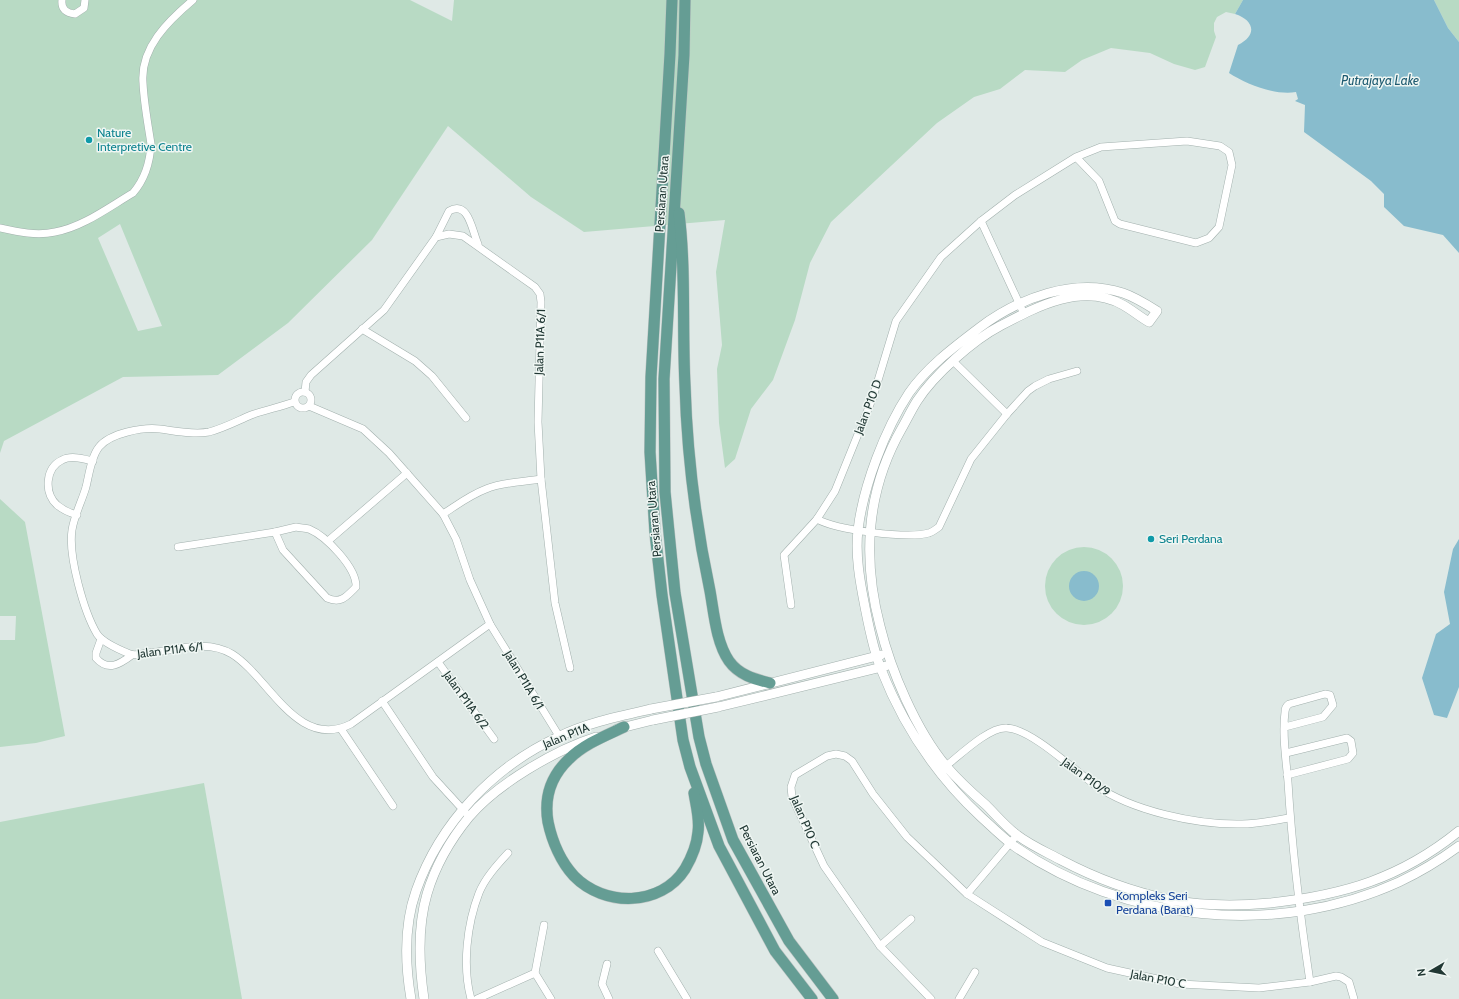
<svg xmlns="http://www.w3.org/2000/svg" width="1459" height="999" font-family="Cabin,sans-serif">
	<style>
		.green { fill: #b8dac4; fill-rule: evenodd }
		.water { fill: #88bccd }
		.lines { fill: none; stroke-linecap: round; stroke-linejoin: round }
		.minor-casing { stroke: #a2b0ad; stroke-width: 8 }
		.tertiary-casing { stroke: #a2b0ad; stroke-width: 10 }
		.primary-casing { stroke: #bcc3c2; stroke-width: 12 }
		.minor { stroke: #fff; stroke-width: 7 }
		.tertiary { stroke: #fff; stroke-width: 9 }
		.primary { stroke: #659d94; stroke-width: 11 }
		.tertiary-bridge-casing { stroke: #a2b0ad; stroke-width: 10; stroke-linecap: butt }
		.tertiary-bridge { stroke: #fff; stroke-width: 9 }
		.culture-dot { fill: #0f9aa8; stroke: #eff6f3; stroke-width: 1.5 }
		.transit-dot { fill: #1a4fb4; stroke: #eff6f3; stroke-width: 1.5 }
		.labels { text-anchor: middle; stroke-width: 3; stroke-linejoin: round; paint-order: stroke }
		.culture-label { font-size: 12px; fill: #0d838f; stroke: #eff6f3; text-anchor: start }
		.street-label { font-size: 12px; fill: #213834; stroke: #eff6f3 }
		.transit-label { font-size: 12px; fill: #164399; stroke: #eff6f3; text-anchor: start }
		.water-label { font-size: 13px; font-style: italic; fill: #1e5b71; stroke: #eff6f3 }
	</style>
	<rect width="100%" height="100%" fill="#dfe9e6"/>
	<g class="green">
		<path d="M 0,0 L 410,0 L 452,21 L 454,0 L 1243,0 L 1235,14 L 1226,12 L 1217,17 L 1214,23 L 1214,31 L 1216,37 L 1205,67 L 1195,70 L 1174,64 L 1150,53 L 1111,48 L 1082,60 L 1065,72 L 1025,70 L 1000,89 L 974,97 L 937,123 L 831,222 L 810,263 L 795,320 L 773,380 L 751,409 L 735,459 L 725,468 L 719,423 L 717,369 L 722,345 L 716,272 L 725,220 L 584,232 L 531,197 L 448,126 L 372,240 L 288,323 L 218,375 L 123,377 L 4,441 L 0,453 ZM 120,224 L 162,326 L 138,331 L 98,238 Z"/>
		<path d="M 1434,0 L 1459,0 L 1459,42 L 1448,28 Z"/>
		<path d="M 0,499 L 25,522 L 65,736 L 36,743 L 0,747 L 0,640 L 15,640 L 16,616 L 0,616 Z"/>
		<circle cx="1084" cy="586" r="39"/>
		<path d="M 204,783 L 242,999 L 0,999 L 0,822 Z"/>
	</g>
	<g class="water">
		<path d="M 1243,0 L 1434,0 L 1448,28 L 1459,42 L 1459,253 L 1443,235 L 1404,226 L 1384,207 L 1384,194 L 1371,181 L 1304,132 L 1305,105 L 1295,101 L 1298,99 L 1296,92 C 1276,96 1246,84 1229,73 L 1238,45 C 1258,35 1254,20 1235,14 Z"/>
		<path d="M 1459,539 L 1459,687 L 1447,718 L 1434,715 L 1422,678 L 1436,634 L 1450,624 L 1444,592 L 1453,549 Z"/>
		<circle cx="1084" cy="586" r="15"/>
	</g>
	<g class="lines">
		<defs>
			<g id="minor">
				<path d="M 62,0 C 61,9 66,13 75,14 L 84,8 L 85,0"/>
				<path d="M 981,221 L 1024,314"/>
				<path d="M 0,228 C 18,232 37,236 55,232 C 83,227 109,207 133,193 C 145,179 150,163 151,144 C 148,124 144,104 143,83 C 140,48 168,21 193,0"/>
				<path d="M 436,237 L 449,211 C 469,200 472,231 478,244"/>
				<path d="M 362,329 L 415,361 L 432,376 L 466,418"/>
				<path d="M 953,361 L 1007,414"/>
				<circle cx="303" cy="400" r="8"/>
				<path d="M 305,392 L 306,382 L 311,375 L 384,310 L 436,237 L 449,234 L 463,236 L 535,287 L 540,294 L 541,302 L 538,422 L 541,479 L 555,603 L 570,668"/>
				<path d="M 294,402 C 280,407 265,410 251,415 C 237,421 224,428 209,432 C 193,435 176,431 160,429 C 143,427 110,433 99,447 C 91,457 89,475 86,487 C 82,501 74,516 72,530 C 68,556 84,612 97,634 C 103,643 120,650 130,654 C 135,656 141,654 147,653 C 175,651 206,638 232,654 C 269,677 297,751 351,724 L 490,624"/>
				<path d="M 309,406 L 363,429 L 389,453 L 443,514 L 456,539 L 470,580 L 490,624 L 559,736"/>
				<path d="M 443,514 C 457,505 470,495 486,489 C 503,482 523,482 541,479"/>
				<path d="M 77,515 C 70,513 63,510 57,505 C 44,493 45,468 62,460 C 71,455 84,459 93,461"/>
				<path d="M 817,519 C 836,530 907,539 929,533 C 932,532 936,529 939,527 L 971,459 L 1007,414 L 1028,391 L 1035,386 L 1049,379 L 1077,371"/>
				<path d="M 296,527 C 300,528 305,528 309,529 C 326,536 357,568 356,587 C 346,597 341,604 327,598 L 283,550 L 275,532 Z"/>
				<path d="M 328,541 L 407,473"/>
				<path d="M 178,547 L 275,532"/>
				<path d="M 791,605 L 784,555 L 817,519 L 835,491 L 873,397 L 896,321 L 941,257 L 981,221 L 1015,195 L 1076,157 L 1101,147 L 1187,141 L 1220,146 L 1229,152 L 1232,165 L 1219,227 L 1209,238 L 1196,243 L 1120,224 L 1115,221 L 1099,181 L 1076,157"/>
				<path d="M 101,639 L 96,653 L 96,658 C 108,672 120,664 132,655"/>
				<path d="M 438,662 L 494,739"/>
				<path d="M 382,701 L 433,777 L 466,813"/>
				<path d="M 1285,727 L 1323,717 L 1333,705 L 1330,695 L 1325,694 L 1289,704 C 1286,706 1285,708 1285,712 C 1282,734 1286,759 1288,782 C 1292,849 1300,915 1310,982"/>
				<path d="M 341,729 L 393,806"/>
				<path d="M 1286,753 L 1347,738 L 1351,741 L 1353,753 L 1348,759 L 1287,775"/>
				<path d="M 946,766 C 960,755 990,726 1007,728 C 1031,729 1074,770 1095,785 C 1132,811 1197,825 1242,824 C 1258,824 1275,820 1290,818"/>
				<path d="M 967,894 L 1017,835"/>
				<path d="M 544,925 L 535,973 L 551,999"/>
				<path d="M 880,946 L 911,919"/>
				<path d="M 658,951 L 687,999"/>
				<path d="M 607,964 L 602,984 L 609,999"/>
				<path d="M 471,999 C 462,966 467,924 479,893 C 485,878 497,865 508,853"/>
				<path d="M 477,999 L 535,973"/>
				<path d="M 931,999 L 880,946 L 824,866 L 792,797 L 791,787 L 795,775 L 827,756 L 836,754 L 845,756 L 852,761 L 873,794 L 907,837 L 967,894 L 1042,942 L 1107,968 L 1180,984 L 1259,988 L 1310,982 L 1336,976 L 1341,977 L 1349,982 L 1354,999"/>
				<path d="M 959,999 L 975,972"/>
			</g>
			<g id="tertiary">
				<path d="M 716,697 L 881,655"/>
				<path d="M 718,707 L 886,666"/>
				<path d="M 617,729 L 653,720"/>
				<path d="M 1459,831 C 1401,878 1344,895 1270,903 C 1238,906 1204,906 1171,900 C 1133,892 1095,878 1061,860 C 1046,852 1030,845 1017,835 C 1006,827 996,815 986,805 C 972,793 958,780 946,766 C 916,730 891,671 880,626 C 862,557 866,491 902,428 C 907,419 912,409 917,401 C 934,375 973,340 1000,326 C 1036,307 1082,282 1123,305 C 1132,310 1140,317 1149,322 L 1157,311 C 1146,304 1135,297 1123,293 C 1074,277 1019,298 979,328 C 954,347 927,367 909,393 C 885,429 863,487 858,530 C 855,555 860,582 865,607 C 869,627 873,649 881,669 C 903,725 936,775 980,816 C 991,826 1002,837 1014,846 C 1123,922 1277,938 1399,882 C 1420,872 1440,860 1459,846"/>
				<path d="M 411,999 C 405,964 404,925 416,891 C 440,823 493,767 558,737 C 586,723 620,716 651,709"/>
				<path d="M 424,999 C 419,965 417,928 427,894 C 435,867 451,839 469,817 C 497,784 555,750 596,737"/>
			</g>
			<g id="primary">
				<path d="M 672,0 L 670,54 L 651,377 L 650,452 L 655,533 L 662,595 L 683,740 L 690,767 L 719,846 L 775,951 L 812,999"/>
				<path d="M 685,0 L 684,55 L 664,379 L 665,492 L 675,593 L 699,737 L 706,764 L 733,840 L 789,941 L 833,999"/>
				<path d="M 679,213 C 686,270 682,327 685,385 C 687,453 696,525 710,591 C 714,613 716,642 729,661 C 739,675 754,679 770,683"/>
				<path d="M 624,727 C 605,736 584,744 569,759 C 551,776 544,798 548,822 C 552,841 561,862 574,876 C 604,907 661,907 685,869 C 692,857 697,845 698,832 C 700,819 696,806 694,793"/>
			</g>
		</defs>
		<use href="#minor" class="minor-casing"/>
		<use href="#tertiary" class="tertiary-casing"/>
		<use href="#primary" class="primary-casing"/>
		<use href="#minor" class="minor"/>
		<use href="#tertiary" class="tertiary"/>
		<use href="#primary" class="primary"/>
		<defs>
			<g id="tertiary-bridge">
				<path d="M 651,709 L 716,697"/>
				<path d="M 653,720 L 718,707"/>
			</g>
		</defs>
		<use href="#tertiary-bridge" class="tertiary-bridge-casing"/>
		<use href="#tertiary-bridge" class="tertiary-bridge"/>
	</g>
	<g class="culture-dot">
		<circle cx="89" cy="140" r="4"/>
		<circle cx="1151" cy="539" r="4"/>
	</g>
	<rect class="transit-dot" x="1104" y="899" width="8" height="8" rx="2"/>
	<g class="labels">
		<g class="culture-label">
			<text x="97" y="137">Nature<tspan x="97" dy="14">Interpretive Centre</tspan></text>
			<text x="1159" y="543">Seri Perdana</text>
		</g>
		<g class="street-label">
			<text transform="translate(662 194) rotate(-86)" y="4">Persiaran Utara</text>
			<text transform="translate(540 342) rotate(-88)" y="4">Jalan P11A 6/1</text>
			<text transform="translate(868 407) rotate(-69)" y="4">Jalan P10 D</text>
			<text transform="translate(654 519) rotate(-95)" y="4">Persiaran Utara</text>
			<text transform="translate(170 650) rotate(-7)" y="4">Jalan P11A 6/1</text>
			<text transform="translate(524 680) rotate(59)" y="4">Jalan P11A 6/1</text>
			<text transform="translate(466 700) rotate(54)" y="4">Jalan P11A 6/2</text>
			<text transform="translate(566 736) rotate(-22)" y="4">Jalan P11A</text>
			<text transform="translate(1086 777) rotate(36)" y="4">Jalan P10/9</text>
			<text transform="translate(805 822) rotate(67)" y="4">Jalan P10 C</text>
			<text transform="translate(760 860) rotate(63)" y="4">Persiaran Utara</text>
			<text transform="translate(1158 979) rotate(11)" y="4">Jalan P10 C</text>
		</g>
		<g class="transit-label">
			<text x="1116" y="900">Kompleks Seri<tspan x="1116" dy="14">Perdana (Barat)</tspan></text>
		</g>
		<g class="water-label">
			<text x="1380" y="85">Putrajaya Lake</text>
		</g>
	</g>
	<g transform="translate(1431 971) rotate(261)" stroke="#eff6f3" stroke-width="3" paint-order="stroke">
	<path d="M0-3L7 15L0 10L-7 15Z" fill="#213834"/>
	<text y="-6" font-size="11" font-weight="bold" text-anchor="middle" fill="#213834">N</text>
	</g>
</svg>
